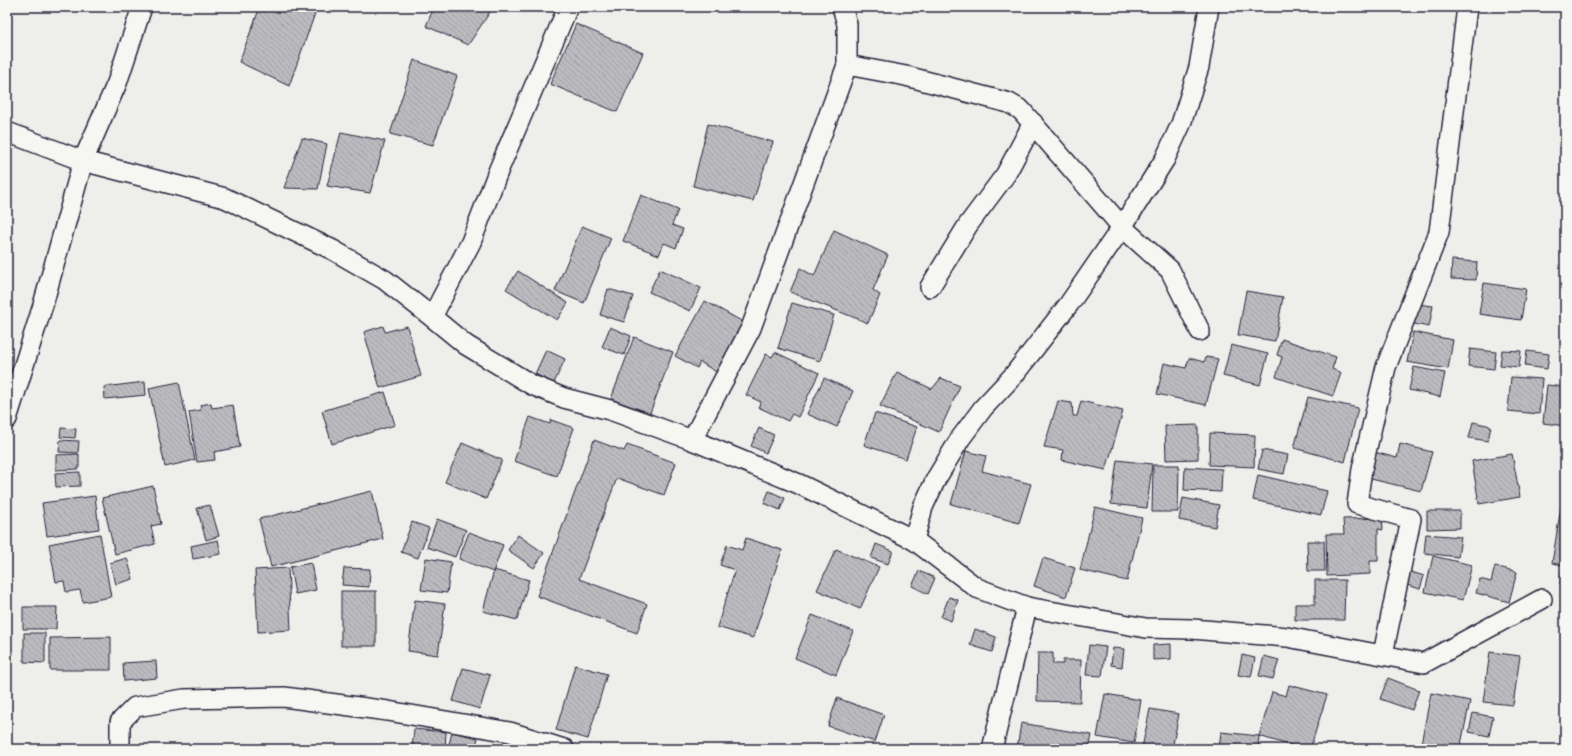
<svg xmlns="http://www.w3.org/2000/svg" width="1572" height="756" font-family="Itim,sans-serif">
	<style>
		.building { fill: url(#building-back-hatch); stroke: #22223b }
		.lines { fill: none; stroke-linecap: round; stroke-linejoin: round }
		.street-casing { stroke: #22223b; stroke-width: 22 }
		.street { stroke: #f6f6f2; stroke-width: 19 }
	</style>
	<defs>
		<pattern id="building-back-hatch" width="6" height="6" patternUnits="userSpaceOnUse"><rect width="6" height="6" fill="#bbbbbf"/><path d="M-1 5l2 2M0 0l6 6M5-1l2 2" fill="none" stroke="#a0a0a5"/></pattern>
	</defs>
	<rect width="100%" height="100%" fill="#eeeeeb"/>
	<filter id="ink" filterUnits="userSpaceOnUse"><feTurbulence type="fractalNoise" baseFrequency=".025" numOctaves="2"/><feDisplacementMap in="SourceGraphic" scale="8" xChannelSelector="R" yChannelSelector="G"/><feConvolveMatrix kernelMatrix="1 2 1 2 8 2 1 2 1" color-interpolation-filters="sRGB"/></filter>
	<g filter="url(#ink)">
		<g class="building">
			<path d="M 260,7 L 317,8 L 289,86 L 239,62 Z"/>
			<path d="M 434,7 L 487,7 L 492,9 L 468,45 L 426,26 Z"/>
			<path d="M 576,24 L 643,53 L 617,112 L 550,84 Z"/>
			<path d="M 414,60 L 457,76 L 433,145 L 390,134 Z"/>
			<path d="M 708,124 L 773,142 L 753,201 L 693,186 Z"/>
			<path d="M 341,132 L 385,141 L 370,193 L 327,186 Z"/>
			<path d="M 302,138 L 327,144 L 318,189 L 284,188 Z"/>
			<path d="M 641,195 L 678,210 L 672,225 L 683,229 L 676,248 L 664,243 L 659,255 L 623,241 Z"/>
			<path d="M 582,226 L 611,238 L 584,303 L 555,291 Z"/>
			<path d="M 834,230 L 888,255 L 873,290 L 880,295 L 868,323 L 790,292 L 800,268 L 814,276 Z"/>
			<path d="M 1452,260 L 1477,262 L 1476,280 L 1451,279 Z"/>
			<path d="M 660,269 L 701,288 L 690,311 L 649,292 Z"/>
			<path d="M 518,271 L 568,303 L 557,320 L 506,289 Z"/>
			<path d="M 1484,283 L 1526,289 L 1521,320 L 1479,314 Z"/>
			<path d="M 608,289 L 633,296 L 624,322 L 600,315 Z"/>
			<path d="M 1246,291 L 1283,297 L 1275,341 L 1238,335 Z"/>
			<path d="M 705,301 L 745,323 L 718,373 L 700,362 L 697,368 L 675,356 Z"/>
			<path d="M 792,303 L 834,315 L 820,361 L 778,348 Z"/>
			<path d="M 1418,304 L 1433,306 L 1429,327 L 1414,324 Z"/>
			<path d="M 383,326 L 385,332 L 407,326 L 421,376 L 380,388 L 364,332 Z"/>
			<path d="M 610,327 L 631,336 L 624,355 L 602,347 Z"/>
			<path d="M 1413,332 L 1453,340 L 1448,369 L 1407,362 Z"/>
			<path d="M 634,337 L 673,352 L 650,413 L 611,399 Z"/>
			<path d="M 1282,339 L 1336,357 L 1332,369 L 1341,373 L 1333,396 L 1276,377 L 1282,357 L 1277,355 Z"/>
			<path d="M 1231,345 L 1268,354 L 1260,385 L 1223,376 Z"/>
			<path d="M 1470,349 L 1496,352 L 1494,369 L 1468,366 Z"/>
			<path d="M 546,350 L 565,359 L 554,383 L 535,374 Z"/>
			<path d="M 1502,350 L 1521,351 L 1519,367 L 1500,365 Z"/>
			<path d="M 1527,351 L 1549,354 L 1547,369 L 1525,366 Z"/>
			<path d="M 775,352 L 819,373 L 798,417 L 792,414 L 788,421 L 758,407 L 761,402 L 746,395 L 766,354 L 772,357 Z"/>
			<path d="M 1206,357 L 1218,359 L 1206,405 L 1157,394 L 1164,363 L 1186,368 L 1189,358 L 1204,362 Z"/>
			<path d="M 1414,367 L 1445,373 L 1440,397 L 1409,390 Z"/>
			<path d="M 897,372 L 932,389 L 941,378 L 960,386 L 939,432 L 880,406 Z"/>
			<path d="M 1511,377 L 1542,379 L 1539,414 L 1508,411 Z"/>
			<path d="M 824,378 L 853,391 L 837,427 L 807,414 Z"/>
			<path d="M 145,382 L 146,395 L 105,399 L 104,387 Z"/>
			<path d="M 179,382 L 195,460 L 165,467 L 149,388 Z"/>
			<path d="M 1547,385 L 1565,387 L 1565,426 L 1543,423 Z"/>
			<path d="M 385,392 L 395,425 L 332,444 L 322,411 Z"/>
			<path d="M 1308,397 L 1358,408 L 1345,462 L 1294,448 Z"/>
			<path d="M 1058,401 L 1072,403 L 1073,416 L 1077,416 L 1081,401 L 1123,411 L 1106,470 L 1062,460 L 1063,450 L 1044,447 Z"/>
			<path d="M 211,403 L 212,408 L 233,405 L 240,447 L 214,452 L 215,460 L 197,462 L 189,412 L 201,410 L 200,405 Z"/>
			<path d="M 875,413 L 917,427 L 906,459 L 864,445 Z"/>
			<path d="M 530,417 L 550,424 L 551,420 L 574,428 L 557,476 L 514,461 Z"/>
			<path d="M 1473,422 L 1491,426 L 1488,441 L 1469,438 Z"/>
			<path d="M 1198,425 L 1198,459 L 1166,460 L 1165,426 Z"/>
			<path d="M 61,428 L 76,429 L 75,438 L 60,437 Z"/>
			<path d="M 759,428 L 774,435 L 766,453 L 751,446 Z"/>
			<path d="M 1210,433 L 1255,435 L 1254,467 L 1209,465 Z"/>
			<path d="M 60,440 L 79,441 L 78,453 L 59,452 Z"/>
			<path d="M 594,440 L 624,451 L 627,445 L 676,463 L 664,495 L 617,478 L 579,579 L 647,604 L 637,633 L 537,596 Z"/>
			<path d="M 462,443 L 502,460 L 486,499 L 445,482 Z"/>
			<path d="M 1400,444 L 1432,452 L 1421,491 L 1367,478 L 1374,452 L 1397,458 Z"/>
			<path d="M 1262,450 L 1288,455 L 1284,474 L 1258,469 Z"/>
			<path d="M 966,451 L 986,456 L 982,471 L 1031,484 L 1019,523 L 951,504 Z"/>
			<path d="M 79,454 L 79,469 L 56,470 L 56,455 Z"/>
			<path d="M 1512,454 L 1520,497 L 1479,504 L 1472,461 Z"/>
			<path d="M 1117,460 L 1152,464 L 1147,508 L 1111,504 Z"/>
			<path d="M 1153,465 L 1179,465 L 1178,512 L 1152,512 Z"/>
			<path d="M 1185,467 L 1222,469 L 1221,492 L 1184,490 Z"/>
			<path d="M 80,472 L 80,486 L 56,487 L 55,473 Z"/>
			<path d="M 1258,475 L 1327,491 L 1321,515 L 1253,500 Z"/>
			<path d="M 153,486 L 161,524 L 151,526 L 155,544 L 115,554 L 102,498 Z"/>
			<path d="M 372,491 L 383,539 L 271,567 L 259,519 Z"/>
			<path d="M 769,491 L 785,498 L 780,510 L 764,503 Z"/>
			<path d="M 95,496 L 99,529 L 47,536 L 42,503 Z"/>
			<path d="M 1183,498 L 1219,505 L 1215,527 L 1179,520 Z"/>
			<path d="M 210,505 L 219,536 L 206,540 L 197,508 Z"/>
			<path d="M 1095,507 L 1142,518 L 1127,581 L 1080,570 Z"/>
			<path d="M 1561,507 L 1565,508 L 1565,585 L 1560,584 L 1563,565 L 1552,563 Z"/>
			<path d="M 1427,511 L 1460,511 L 1460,528 L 1427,529 Z"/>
			<path d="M 1382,518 L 1383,530 L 1378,529 L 1378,561 L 1370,561 L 1370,574 L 1327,576 L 1326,534 L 1344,534 L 1343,519 Z"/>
			<path d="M 437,519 L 466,530 L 455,557 L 427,547 Z"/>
			<path d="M 412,522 L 429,528 L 418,558 L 401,552 Z"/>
			<path d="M 469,532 L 503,545 L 493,572 L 459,559 Z"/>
			<path d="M 100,534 L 111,597 L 83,602 L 80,590 L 66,592 L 64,581 L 56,582 L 49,544 Z"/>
			<path d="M 1426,534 L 1461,537 L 1458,557 L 1424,553 Z"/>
			<path d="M 518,535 L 544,553 L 534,568 L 508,550 Z"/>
			<path d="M 746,538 L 782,550 L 753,638 L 717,627 L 735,570 L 720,565 L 727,545 L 742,550 Z"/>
			<path d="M 218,540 L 221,554 L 193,559 L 191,546 Z"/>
			<path d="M 1307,541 L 1324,541 L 1325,571 L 1308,571 Z"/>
			<path d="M 876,544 L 893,551 L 888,564 L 871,558 Z"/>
			<path d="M 836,549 L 879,567 L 860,609 L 817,590 Z"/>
			<path d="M 1433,556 L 1472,565 L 1463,600 L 1425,592 Z"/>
			<path d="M 127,558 L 133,579 L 116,584 L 110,563 Z"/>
			<path d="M 426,558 L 451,562 L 447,593 L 421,590 Z"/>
			<path d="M 1043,558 L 1075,568 L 1066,597 L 1034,586 Z"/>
			<path d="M 311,563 L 316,590 L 295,594 L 290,567 Z"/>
			<path d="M 1495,566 L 1517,572 L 1509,602 L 1476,593 L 1480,579 L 1491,582 Z"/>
			<path d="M 288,568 L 291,630 L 258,632 L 255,570 Z"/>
			<path d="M 344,568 L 370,569 L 369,587 L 342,585 Z"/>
			<path d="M 494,570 L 529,580 L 517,620 L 483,611 Z"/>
			<path d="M 919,571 L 935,578 L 928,594 L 912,586 Z"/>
			<path d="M 1408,571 L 1424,576 L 1420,589 L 1404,584 Z"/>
			<path d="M 1315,580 L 1345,580 L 1344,620 L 1295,620 L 1295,604 L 1315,604 Z"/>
			<rect x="341" y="591" width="35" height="55"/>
			<path d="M 949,597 L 958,600 L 951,621 L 941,617 Z"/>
			<path d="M 415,600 L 445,604 L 438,655 L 408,651 Z"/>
			<path d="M 23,607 L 57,607 L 56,629 L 23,629 Z"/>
			<path d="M 812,615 L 853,631 L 836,675 L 795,658 Z"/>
			<path d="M 975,629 L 996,637 L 992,652 L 970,645 Z"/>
			<path d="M 24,633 L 45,633 L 45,663 L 24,662 Z"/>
			<path d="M 111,637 L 111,670 L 50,670 L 50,638 Z"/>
			<path d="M 1171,644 L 1171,659 L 1153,660 L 1153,645 Z"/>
			<path d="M 1089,645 L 1106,647 L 1102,676 L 1086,675 Z"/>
			<path d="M 1113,648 L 1124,649 L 1122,667 L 1111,665 Z"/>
			<path d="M 1490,652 L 1520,656 L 1513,705 L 1483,702 Z"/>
			<path d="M 1038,653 L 1053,653 L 1053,664 L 1063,664 L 1063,660 L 1081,660 L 1080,702 L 1037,701 Z"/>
			<path d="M 1242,655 L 1255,658 L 1251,677 L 1238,675 Z"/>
			<path d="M 1264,656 L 1279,660 L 1273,679 L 1259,676 Z"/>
			<path d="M 156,661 L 157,678 L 124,681 L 123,663 Z"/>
			<path d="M 575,665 L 607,674 L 588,739 L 556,730 Z"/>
			<path d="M 463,668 L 490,675 L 480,709 L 453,701 Z"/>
			<path d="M 1388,678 L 1419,690 L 1412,710 L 1380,699 Z"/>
			<path d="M 1289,685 L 1327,695 L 1310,749 L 1302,749 L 1259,736 L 1272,692 L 1286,696 Z"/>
			<path d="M 1431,693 L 1470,701 L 1460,749 L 1420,749 Z"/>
			<path d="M 1105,694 L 1141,700 L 1134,743 L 1097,737 Z"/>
			<path d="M 837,698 L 884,715 L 875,742 L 828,726 Z"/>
			<path d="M 1150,709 L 1179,714 L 1172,749 L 1142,748 Z"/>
			<path d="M 1473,713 L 1493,717 L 1489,736 L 1469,732 Z"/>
			<path d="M 1021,723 L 1092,735 L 1089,749 L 1017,749 Z"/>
			<path d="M 414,729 L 446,732 L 445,749 L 412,749 Z"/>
			<path d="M 452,732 L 478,738 L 475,749 L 448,749 Z"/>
			<path d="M 1221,732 L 1259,736 L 1258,749 L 1219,749 Z"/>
		</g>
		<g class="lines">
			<defs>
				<g id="street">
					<path d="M 847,65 L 906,76 L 1009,103 L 1021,110 L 1122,227 L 1170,270 L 1200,331"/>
					<path d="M 7,132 L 83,161 L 225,198 L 333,250 L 385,280 L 432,317 L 466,345 L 532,385 L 564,398 L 610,410 L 692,440 L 799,484 L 914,540 L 977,588 L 1027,607 L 1146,628 L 1192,629 L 1287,637 L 1424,663 L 1542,599"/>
					<path d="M 930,287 L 968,225 L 1006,174 L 1033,123"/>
					<path d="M 432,317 L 471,242 L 499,169 L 568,7"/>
					<path d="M 7,419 L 43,305 L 83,161 L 117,83 L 142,7"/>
					<path d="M 692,440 L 751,328 L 847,65 L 847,24 L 842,7"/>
					<path d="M 914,540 L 923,507 L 936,479 L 960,439 L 983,408 L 1013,376 L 1069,304 L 1122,227 L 1165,159 L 1181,124 L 1199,67 L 1209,7"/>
					<path d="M 1383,654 L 1411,519 L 1357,504 L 1362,469 L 1386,367 L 1439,232 L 1467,7"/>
					<path d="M 120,749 L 120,722 L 135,707 L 184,699 L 284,697 L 388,711 L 510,732 L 564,749"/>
					<path d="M 992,749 L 1027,607"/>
				</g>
			</defs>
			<use href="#street" class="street-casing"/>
			<use href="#street" class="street"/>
		</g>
	</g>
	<rect width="1572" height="756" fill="none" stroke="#f6f6f2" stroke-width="24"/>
	<rect x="12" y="12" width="1548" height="732" fill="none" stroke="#22223b" stroke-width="1.5" filter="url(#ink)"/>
</svg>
